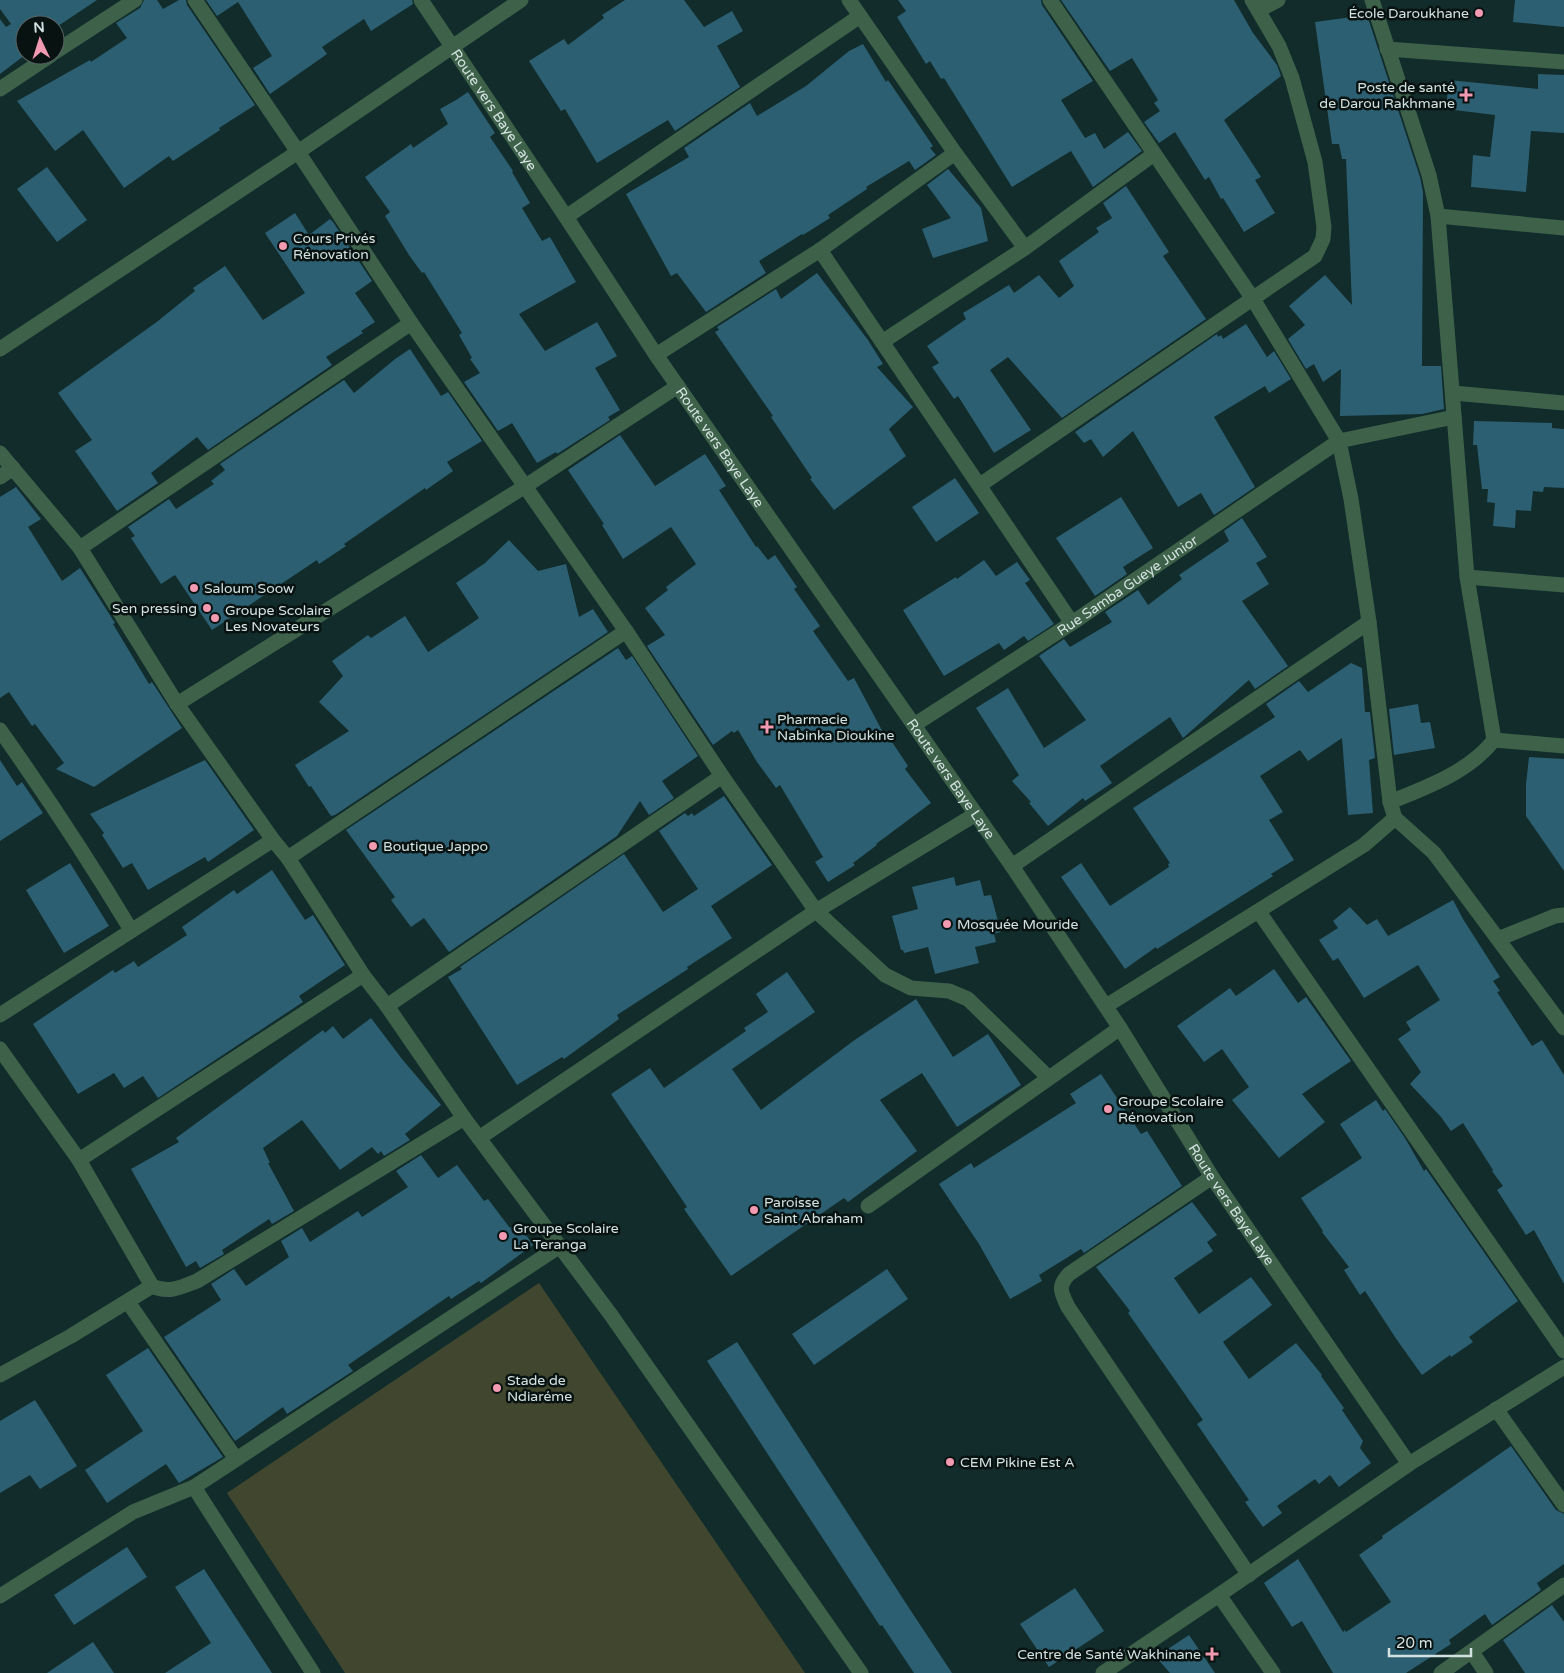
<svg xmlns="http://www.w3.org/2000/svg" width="1564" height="1673" font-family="'Varela Round',sans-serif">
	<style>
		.green { fill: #41472e }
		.building { fill: #2c5f72 }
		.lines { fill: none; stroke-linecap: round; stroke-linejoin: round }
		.minor { stroke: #3e614a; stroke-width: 15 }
		.poi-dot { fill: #f19ab1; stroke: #071211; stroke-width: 2 }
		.labels { text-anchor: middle; stroke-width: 5; stroke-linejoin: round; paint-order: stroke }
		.poi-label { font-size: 14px; fill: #d3e2e0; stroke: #071211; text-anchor: start }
		.street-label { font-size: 14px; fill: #d3e2e0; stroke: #071211 }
	</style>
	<rect width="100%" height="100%" fill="#112c2a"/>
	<path class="green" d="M 539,1283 L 805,1673 L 345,1673 L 227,1493 Z"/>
	<g class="building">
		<path d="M 0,0 L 97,0 L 55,28 L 55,25 L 25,25 L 25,49 L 23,50 L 25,55 L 0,74 L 0,19 L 6,27 L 11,24 L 0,9 Z"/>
		<path d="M 144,0 L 157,0 L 163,9 L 179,0 L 186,0 L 187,5 L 255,105 L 219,128 L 220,130 L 173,161 L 169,156 L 124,188 L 83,130 L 55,151 L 17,101 L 90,60 L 91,62 L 127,38 L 116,23 L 140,8 Z"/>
		<path d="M 206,0 L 412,0 L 413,4 L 371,31 L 364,19 L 322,47 L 327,54 L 270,94 L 253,68 L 272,56 L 238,2 L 217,16 Z"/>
		<path d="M 625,0 L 684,0 L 704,27 L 732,11 L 743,31 L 717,46 L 740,87 L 675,131 L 668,120 L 597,163 L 565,109 L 561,111 L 529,61 L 564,39 L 568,45 L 604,18 L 602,15 Z"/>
		<path d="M 898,0 L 1041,0 L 1042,5 L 1093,81 L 1061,100 L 1085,138 L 1095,133 L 1104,149 L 1128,132 L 1142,151 L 1093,187 L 1071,151 L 1012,187 L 944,78 L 941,79 L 930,61 L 926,64 L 897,17 L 906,11 Z"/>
		<path d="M 1061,0 L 1234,0 L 1253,33 L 1277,65 L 1281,76 L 1224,120 L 1261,177 L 1255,180 L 1275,213 L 1244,232 L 1223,198 L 1221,199 L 1209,177 L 1205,180 L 1175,132 L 1159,143 L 1144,122 L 1160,111 L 1154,103 L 1158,100 L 1132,58 L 1110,71 Z"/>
		<path d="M 1515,0 L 1564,0 L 1564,27 L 1513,22 Z"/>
		<path d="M 1367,15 L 1420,177 L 1423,192 L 1422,366 L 1441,366 L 1444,409 L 1422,414 L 1340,416 L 1341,369 L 1323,382 L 1314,364 L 1306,369 L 1288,339 L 1305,325 L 1289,306 L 1325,275 L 1352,305 L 1346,159 L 1342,159 L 1339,144 L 1332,144 L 1315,22 Z"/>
		<path d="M 863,44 L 886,82 L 888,80 L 933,146 L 930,148 L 936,155 L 915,170 L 909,161 L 866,187 L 867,189 L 828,215 L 830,218 L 803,235 L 802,234 L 759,261 L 766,273 L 706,312 L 677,273 L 671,276 L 626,194 L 689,157 L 684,148 L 750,103 L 757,116 L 806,86 L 849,51 Z"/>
		<path d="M 1538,74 L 1564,75 L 1564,133 L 1531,131 L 1526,192 L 1471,187 L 1473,155 L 1490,157 L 1495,115 L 1446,109 L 1449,80 L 1538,89 Z"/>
		<path d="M 468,92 L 495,133 L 490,137 L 513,171 L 512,172 L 530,203 L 522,208 L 542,241 L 550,237 L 576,282 L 519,314 L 545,351 L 597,322 L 617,356 L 595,368 L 620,410 L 608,417 L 610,420 L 557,454 L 556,452 L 537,463 L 512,423 L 498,431 L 464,382 L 480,373 L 470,359 L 472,358 L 459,335 L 462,333 L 424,272 L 422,273 L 409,255 L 385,216 L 390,212 L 365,177 L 411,144 L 413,148 L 448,124 L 440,109 L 456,100 Z"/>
		<path d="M 47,167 L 87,220 L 57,242 L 17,189 Z"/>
		<path d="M 948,169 L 981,208 L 988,241 L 933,258 L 922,229 L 951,218 L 927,185 Z"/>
		<path d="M 1126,186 L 1169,252 L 1163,256 L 1206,319 L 1062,418 L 1008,357 L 990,370 L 1031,430 L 994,453 L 958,396 L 954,399 L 932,367 L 939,363 L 927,346 L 966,319 L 963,313 L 1009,285 L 1014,293 L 1039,275 L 1059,298 L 1074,286 L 1059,261 L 1099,232 L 1096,228 L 1112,218 L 1103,203 Z"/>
		<path d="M 295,213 L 309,235 L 330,219 L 333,222 L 372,281 L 355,293 L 375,322 L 361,331 L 363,333 L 326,357 L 332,365 L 208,450 L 197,437 L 151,473 L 158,483 L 117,511 L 75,451 L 92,440 L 58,393 L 158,321 L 195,291 L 193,288 L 225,266 L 263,320 L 305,293 L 265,233 Z"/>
		<path d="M 817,273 L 868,340 L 883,364 L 877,367 L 913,407 L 889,429 L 906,456 L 834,510 L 810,479 L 812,478 L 771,417 L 773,416 L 715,332 L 719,330 L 717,327 L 776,289 L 781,299 Z"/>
		<path d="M 1246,324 L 1267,357 L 1274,351 L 1291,379 L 1269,393 L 1265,386 L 1214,417 L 1255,487 L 1214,515 L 1201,493 L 1178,507 L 1133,431 L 1103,457 L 1091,439 L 1084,443 L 1075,432 L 1217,334 L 1218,337 L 1221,335 L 1223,339 Z"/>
		<path d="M 410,349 L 441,396 L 448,392 L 482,441 L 447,462 L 453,471 L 426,490 L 425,488 L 344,544 L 346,546 L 319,564 L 317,560 L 212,630 L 175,575 L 161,584 L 131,538 L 135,536 L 128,527 L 169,499 L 176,509 L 214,484 L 211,481 L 225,470 L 220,464 L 344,380 L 354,393 L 395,359 Z"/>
		<path d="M 1474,421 L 1552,423 L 1552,428 L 1564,429 L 1564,488 L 1544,487 L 1543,492 L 1533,491 L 1531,511 L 1516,510 L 1515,528 L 1493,526 L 1495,503 L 1487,502 L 1488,489 L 1482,489 L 1477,445 L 1473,445 Z"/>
		<path d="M 620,435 L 655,486 L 705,454 L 726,486 L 719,490 L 756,547 L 757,546 L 768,560 L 775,555 L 797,587 L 794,589 L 820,626 L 813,631 L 848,681 L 854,678 L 886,738 L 888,736 L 908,766 L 905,769 L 931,803 L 876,844 L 877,845 L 853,863 L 855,865 L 828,882 L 815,862 L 823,857 L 780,785 L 776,788 L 757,762 L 738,730 L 734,733 L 732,731 L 713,745 L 647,646 L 665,635 L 645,608 L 668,590 L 666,587 L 696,564 L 671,527 L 623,559 L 602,525 L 604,524 L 568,470 Z"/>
		<path d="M 955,478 L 979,513 L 936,542 L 912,507 Z"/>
		<path d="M 16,487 L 41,519 L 28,527 L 62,581 L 80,568 L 115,623 L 113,624 L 149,684 L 152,682 L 182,728 L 94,787 L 56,769 L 64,763 L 35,724 L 32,726 L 9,692 L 0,698 L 0,497 Z"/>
		<path d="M 1121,497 L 1153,548 L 1123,567 L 1127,574 L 1095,596 L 1056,538 Z"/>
		<path d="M 1242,518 L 1267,557 L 1256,563 L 1269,584 L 1242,601 L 1288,666 L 1255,689 L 1249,680 L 1183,738 L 1170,717 L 1100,766 L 1112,783 L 1085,801 L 1083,798 L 1048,826 L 1029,803 L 1031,802 L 1012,781 L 1019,775 L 976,708 L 1008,688 L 1044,748 L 1086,720 L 1039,656 L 1064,639 L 1070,647 L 1112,622 L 1105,612 L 1138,590 L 1148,605 L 1182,579 L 1179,575 L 1229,541 L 1224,531 Z"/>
		<path d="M 509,540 L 538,571 L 566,564 L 579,617 L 593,609 L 608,632 L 335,815 L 331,816 L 311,786 L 309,787 L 295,765 L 349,731 L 319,702 L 343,676 L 332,661 L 368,635 L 371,638 L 405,616 L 428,652 L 469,625 L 479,618 L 456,583 L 485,563 Z"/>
		<path d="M 984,560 L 996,576 L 1017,562 L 1030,580 L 1025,583 L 1054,624 L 1028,641 L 1024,636 L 1004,650 L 999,643 L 944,676 L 903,610 L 956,577 L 957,579 Z"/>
		<path d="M 618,648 L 626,660 L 632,656 L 698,756 L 662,781 L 674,798 L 649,815 L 640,801 L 617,836 L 449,952 L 424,918 L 411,927 L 391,900 L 395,897 L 346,830 Z"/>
		<path d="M 1351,663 L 1362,668 L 1365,712 L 1370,712 L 1375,758 L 1369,760 L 1373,813 L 1348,815 L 1342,738 L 1308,761 L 1300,750 L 1260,776 L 1283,812 L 1269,820 L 1294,860 L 1271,874 L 1273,876 L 1157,949 L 1156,947 L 1125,969 L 1061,877 L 1081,863 L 1110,906 L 1169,867 L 1168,864 L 1170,863 L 1133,808 L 1275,717 L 1266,704 L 1299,681 L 1308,692 Z"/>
		<path d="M 1418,704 L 1421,723 L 1430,722 L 1435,748 L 1394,755 L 1389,709 Z"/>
		<path d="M 1529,757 L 1564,759 L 1564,871 L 1526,816 L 1526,784 Z"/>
		<path d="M 0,760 L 17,786 L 22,782 L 43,813 L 0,841 Z"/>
		<path d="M 205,760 L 254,830 L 208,862 L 205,857 L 148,890 L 132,863 L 123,868 L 102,835 L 104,833 L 90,814 Z"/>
		<path d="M 724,796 L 772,865 L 711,906 L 732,938 L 687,967 L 688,969 L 617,1015 L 619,1019 L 564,1059 L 562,1057 L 517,1085 L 448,977 L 462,969 L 460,967 L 624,854 L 663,912 L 698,889 L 659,831 L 685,813 L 688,816 L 692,813 L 694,816 Z"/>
		<path d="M 70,863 L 109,926 L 64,953 L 26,890 Z"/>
		<path d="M 272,870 L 305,920 L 313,915 L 345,965 L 299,996 L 303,1002 L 158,1098 L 143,1076 L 124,1088 L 114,1073 L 78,1094 L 33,1024 L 113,970 L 115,973 L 134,961 L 138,967 L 187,935 L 182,927 L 234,890 L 237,894 Z"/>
		<path d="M 954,877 L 956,886 L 980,880 L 984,896 L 991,895 L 1001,932 L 994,934 L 996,942 L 975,947 L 979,963 L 935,974 L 928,947 L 904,953 L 903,950 L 901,950 L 892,916 L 918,909 L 912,887 Z"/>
		<path d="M 1453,900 L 1463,919 L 1500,977 L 1493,981 L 1500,991 L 1497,992 L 1532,1046 L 1542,1040 L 1564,1075 L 1564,1284 L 1534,1230 L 1526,1235 L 1497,1190 L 1503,1186 L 1492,1171 L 1493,1170 L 1463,1123 L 1451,1131 L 1441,1117 L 1410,1084 L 1421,1072 L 1398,1039 L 1411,1030 L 1406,1022 L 1440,1000 L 1418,965 L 1364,998 L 1338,958 L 1333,961 L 1319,940 L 1338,928 L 1333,921 L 1350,907 L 1367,925 L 1377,919 L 1388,936 Z"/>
		<path d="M 1274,969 L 1298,1003 L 1306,997 L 1351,1061 L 1302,1094 L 1325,1122 L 1279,1158 L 1232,1100 L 1249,1087 L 1222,1049 L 1204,1062 L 1177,1026 L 1230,988 L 1236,996 Z"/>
		<path d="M 787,972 L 815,1012 L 732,1069 L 761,1110 L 856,1039 L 916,999 L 953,1057 L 988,1034 L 1021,1085 L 957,1127 L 922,1073 L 880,1100 L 917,1151 L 848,1202 L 844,1198 L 731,1276 L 684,1209 L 687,1207 L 611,1094 L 650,1068 L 664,1088 L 746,1031 L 744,1028 L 768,1012 L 756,994 Z"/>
		<path d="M 371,1018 L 402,1059 L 441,1105 L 405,1134 L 410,1140 L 384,1156 L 381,1151 L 378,1154 L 372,1147 L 340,1170 L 302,1120 L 263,1148 L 270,1163 L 268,1163 L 294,1211 L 272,1224 L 269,1219 L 222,1250 L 224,1254 L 200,1268 L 196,1261 L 186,1267 L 131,1169 L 179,1142 L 176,1138 L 323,1030 L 325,1033 L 333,1026 L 343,1039 Z"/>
		<path d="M 1101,1074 L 1141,1134 L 1147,1131 L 1182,1186 L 1084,1253 L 1081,1249 L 1039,1275 L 1042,1281 L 1010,1299 L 979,1244 L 939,1184 L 971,1163 L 974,1168 L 1076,1103 L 1070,1094 Z"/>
		<path d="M 1376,1100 L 1383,1111 L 1385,1109 L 1405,1138 L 1424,1171 L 1426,1169 L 1518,1301 L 1469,1337 L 1473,1342 L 1451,1357 L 1450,1355 L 1422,1375 L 1397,1340 L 1365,1291 L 1360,1295 L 1344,1270 L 1349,1267 L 1322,1232 L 1323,1231 L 1301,1198 L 1362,1158 L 1340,1124 Z"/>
		<path d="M 421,1155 L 438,1178 L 457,1165 L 484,1201 L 488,1199 L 510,1228 L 517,1222 L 533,1245 L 481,1283 L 479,1281 L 451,1299 L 449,1296 L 348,1365 L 353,1371 L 287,1414 L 283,1407 L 235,1441 L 164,1337 L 221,1300 L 211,1284 L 234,1269 L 246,1286 L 289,1257 L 281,1241 L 302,1228 L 310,1242 L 358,1211 L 362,1217 L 408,1187 L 396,1171 Z"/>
		<path d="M 1192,1202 L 1217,1235 L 1207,1242 L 1213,1251 L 1174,1278 L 1199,1314 L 1251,1277 L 1272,1305 L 1223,1342 L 1249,1379 L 1296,1343 L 1322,1375 L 1321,1376 L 1344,1408 L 1342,1410 L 1363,1441 L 1360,1448 L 1371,1463 L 1339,1487 L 1330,1475 L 1319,1484 L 1315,1479 L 1277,1506 L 1282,1513 L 1263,1527 L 1245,1502 L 1249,1500 L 1197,1424 L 1203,1420 L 1128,1313 L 1130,1311 L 1096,1267 Z"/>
		<path d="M 887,1269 L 908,1299 L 814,1365 L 792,1334 Z"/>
		<path d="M 737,1342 L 909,1608 L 952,1673 L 914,1673 L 882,1625 L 880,1626 L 707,1361 Z"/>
		<path d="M 148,1348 L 223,1457 L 179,1483 L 166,1464 L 107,1503 L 85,1470 L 143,1431 L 106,1375 Z"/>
		<path d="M 35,1400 L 77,1466 L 40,1489 L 30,1475 L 0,1493 L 0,1421 Z"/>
		<path d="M 1511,1446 L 1556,1510 L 1564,1514 L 1564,1564 L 1537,1583 L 1541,1590 L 1492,1625 L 1485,1614 L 1449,1640 L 1451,1644 L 1406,1673 L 1333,1673 L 1302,1621 L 1292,1627 L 1264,1583 L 1298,1559 L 1343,1632 L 1345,1630 L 1346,1632 L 1391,1602 L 1359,1555 L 1383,1538 L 1382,1536 Z"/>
		<path d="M 127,1547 L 147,1577 L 74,1625 L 54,1595 Z"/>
		<path d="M 204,1569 L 272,1673 L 165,1673 L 211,1643 L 175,1587 Z"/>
		<path d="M 1075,1588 L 1104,1631 L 1049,1667 L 1020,1624 Z"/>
		<path d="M 1552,1605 L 1564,1622 L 1564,1673 L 1525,1673 L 1503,1640 Z"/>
		<path d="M 1189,1635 L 1215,1673 L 1170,1673 L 1156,1657 Z"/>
		<path d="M 93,1642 L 114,1673 L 47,1673 Z"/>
	</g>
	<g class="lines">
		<g class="minor">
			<path d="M 195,0 L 298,152 L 411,323 L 626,631 L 722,776 L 816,911 L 885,975 L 911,988 L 949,991 L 968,999 L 1049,1078"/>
			<path id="s1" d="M 421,0 L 566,217 L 656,355 L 1012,866 L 1120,1028 L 1212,1177 L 1409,1464"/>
			<path d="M 849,0 L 955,153 L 1025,248"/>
			<path d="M 1050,0 L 1253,299 L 1339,441 L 1351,499 L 1369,622 L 1390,802 L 1395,818 L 1434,853 L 1564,1028"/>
			<path d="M 1372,0 L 1429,175 L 1438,216 L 1467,577 L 1494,740 C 1469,772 1427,787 1390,802"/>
			<path d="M 1259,10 L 1278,0"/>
			<path d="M 1387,49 L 1564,62"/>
			<path d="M 55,52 L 135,0"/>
			<path d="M 0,89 L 51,55"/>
			<path d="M 1438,216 L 1564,228"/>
			<path d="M 566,217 L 860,16"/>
			<path d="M 820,250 L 1072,623"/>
			<path d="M 882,342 L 1025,248 L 1154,154"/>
			<path d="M 0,349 L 298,152 L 521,0"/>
			<path d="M 656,355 L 820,250 L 955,153"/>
			<path d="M 1453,393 L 1564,403"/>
			<path d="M 0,453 L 80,548 L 177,704 L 273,840 L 288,858 L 363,975 L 387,1006 L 464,1118 L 611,1315 L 861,1673"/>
			<path d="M 0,477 L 13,468"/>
			<path d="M 980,485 L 1315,256 L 1323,239 L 1324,227 L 1315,162 L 1292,78 L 1279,46 L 1252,0"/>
			<path d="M 80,548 L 411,323"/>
			<path d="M 1467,577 L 1564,585"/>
			<path d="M 177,704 L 524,487 L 678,386"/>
			<path id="s2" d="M 914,725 L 1072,623 L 1339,441 L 1454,417"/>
			<path d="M 0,730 C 46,795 90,862 131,930"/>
			<path d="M 1494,740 L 1564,746"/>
			<path d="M 288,858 L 626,631"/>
			<path d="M 1012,866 L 1369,622"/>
			<path d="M 1259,912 L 1564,1351"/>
			<path d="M 1498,939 L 1555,916 L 1564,915"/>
			<path d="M 387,1006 L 722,776"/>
			<path d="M 1106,1006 L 1364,845 L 1395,818"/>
			<path d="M 0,1015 L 273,840"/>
			<path d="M 0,1049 L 79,1160 L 152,1286 C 169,1294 181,1287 197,1281 L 464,1118"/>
			<path d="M 479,1138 L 816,911 L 976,814"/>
			<path d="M 79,1160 L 363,975"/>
			<path d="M 1212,1177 L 1069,1274 C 1057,1287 1061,1292 1068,1307 L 1249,1575"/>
			<path d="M 868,1206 L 1120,1028"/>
			<path d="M 128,1302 L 236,1459"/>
			<path d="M 0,1375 L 71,1336 L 152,1286"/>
			<path d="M 1496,1409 L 1564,1505"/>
			<path d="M 194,1487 L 313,1673"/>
			<path d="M 1219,1595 L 1273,1673"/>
			<path d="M 0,1596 L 133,1512 L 194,1487 L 560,1246"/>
			<path d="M 1472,1652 L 1486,1673"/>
			<path d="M 1103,1673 L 1219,1595 L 1409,1464 L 1564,1367"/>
			<path d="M 1441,1673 L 1564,1585"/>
		</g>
	</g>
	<g class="poi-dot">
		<circle cx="1479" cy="13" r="5"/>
		<path d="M1463.5 87.5h5v5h5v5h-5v5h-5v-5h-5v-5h5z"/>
		<circle cx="283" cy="246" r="5"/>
		<circle cx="194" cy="588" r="5"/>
		<circle cx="207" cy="608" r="5"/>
		<circle cx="215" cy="618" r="5"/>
		<path d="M764.5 719.5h5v5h5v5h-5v5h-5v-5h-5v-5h5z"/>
		<circle cx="373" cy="846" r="5"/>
		<circle cx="947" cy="924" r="5"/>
		<circle cx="1108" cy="1109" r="5"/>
		<circle cx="754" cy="1210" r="5"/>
		<circle cx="503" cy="1236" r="5"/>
		<circle cx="497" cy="1388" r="5"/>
		<circle cx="950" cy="1462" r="5"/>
		<path d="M1209.5 1646.5h5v5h5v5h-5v5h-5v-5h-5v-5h5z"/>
	</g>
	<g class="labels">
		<g class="poi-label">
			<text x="1469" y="18" text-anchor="end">École Daroukhane</text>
			<text x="1455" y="92" text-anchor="end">Poste de santé<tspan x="1455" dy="16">de Darou Rakhmane</tspan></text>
			<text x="293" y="243">Cours Privés<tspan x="293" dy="16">Rénovation</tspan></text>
			<text x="204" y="593">Saloum Soow</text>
			<text x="197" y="613" text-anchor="end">Sen pressing</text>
			<text x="225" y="615">Groupe Scolaire<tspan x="225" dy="16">Les Novateurs</tspan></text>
			<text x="777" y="724">Pharmacie<tspan x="777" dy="16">Nabinka Dioukine</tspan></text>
			<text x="383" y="851">Boutique Jappo</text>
			<text x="957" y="929">Mosquée Mouride</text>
			<text x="1118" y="1106">Groupe Scolaire<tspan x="1118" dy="16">Rénovation</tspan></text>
			<text x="764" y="1207">Paroisse<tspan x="764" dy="16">Saint Abraham</tspan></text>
			<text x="513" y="1233">Groupe Scolaire<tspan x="513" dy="16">La Teranga</tspan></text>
			<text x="507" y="1385">Stade de<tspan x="507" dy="16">Ndiaréme</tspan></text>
			<text x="960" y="1467">CEM Pikine Est A</text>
			<text x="1201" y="1659" text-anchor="end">Centre de Santé Wakhinane</text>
		</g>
		<g class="street-label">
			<text dy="5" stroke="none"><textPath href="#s1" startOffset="132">Route vers Baye Laye</textPath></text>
			<text dy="5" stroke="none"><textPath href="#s1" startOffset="538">Route vers Baye Laye</textPath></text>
			<text dy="5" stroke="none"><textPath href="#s2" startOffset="255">Rue Samba Gueye Junior</textPath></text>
			<text dy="5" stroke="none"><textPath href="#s1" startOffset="942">Route vers Baye Laye</textPath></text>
			<text dy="5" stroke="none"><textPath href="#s1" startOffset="1452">Route vers Baye Laye</textPath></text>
		</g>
	</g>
	<g transform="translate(40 40) rotate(356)"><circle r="24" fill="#071211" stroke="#596564"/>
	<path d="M0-4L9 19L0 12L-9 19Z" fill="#f19ab1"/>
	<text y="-8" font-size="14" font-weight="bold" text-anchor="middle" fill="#d3e2e0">N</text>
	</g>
	<path d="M1389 1648v8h82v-8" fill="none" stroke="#d3e2e0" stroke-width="2.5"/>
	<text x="1396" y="1648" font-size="15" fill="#d3e2e0" stroke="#071211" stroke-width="4" paint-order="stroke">20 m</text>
</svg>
